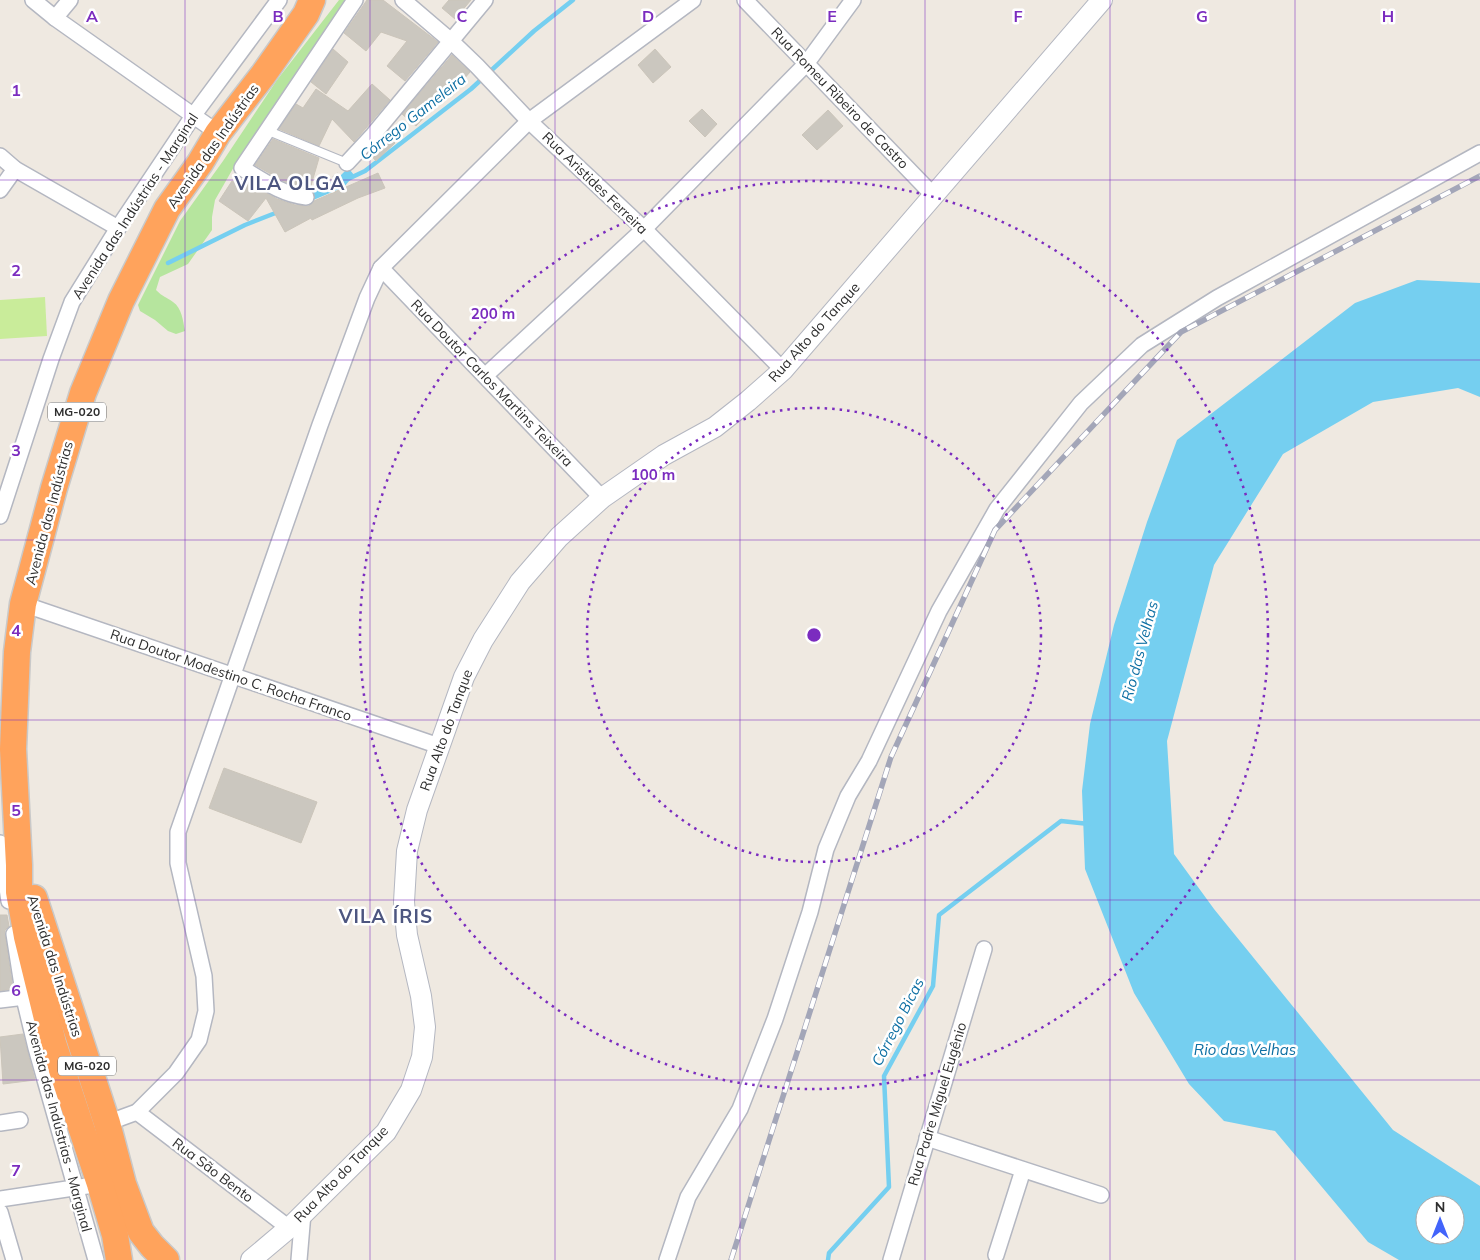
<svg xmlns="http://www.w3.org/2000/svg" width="1480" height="1260" font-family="Mulish,sans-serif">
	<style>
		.green { fill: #b6e59e }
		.pitch { fill: #c9ec9a }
		.water { fill: #75cff0; fill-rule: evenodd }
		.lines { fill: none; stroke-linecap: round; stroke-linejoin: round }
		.stream { stroke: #75cff0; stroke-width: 4.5 }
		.building { fill: #cbc7bf; stroke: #cbc5ba }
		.lane-casing { stroke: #b4b7c1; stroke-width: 10 }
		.street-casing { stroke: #b4b7c1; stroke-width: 18 }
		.secondary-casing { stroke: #b4b7c1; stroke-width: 22 }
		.highway-casing { stroke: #c9c9c9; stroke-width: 29 }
		.path { stroke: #c9c9c9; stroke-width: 2.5; stroke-dasharray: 4 2.5; stroke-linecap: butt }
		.lane { stroke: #fff; stroke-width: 8 }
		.street { stroke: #fff; stroke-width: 15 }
		.secondary { stroke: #fff; stroke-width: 20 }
		.highway { stroke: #ffa35c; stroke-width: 26 }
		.rail-casing { stroke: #a3a6b8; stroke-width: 5.5 }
		.rail { stroke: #fff; stroke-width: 4; stroke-dasharray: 11; stroke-linecap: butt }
		.grid { fill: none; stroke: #7b2cbf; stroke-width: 1; stroke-opacity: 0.55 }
		.ring { fill: none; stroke: #7b2cbf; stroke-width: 2.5; stroke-dasharray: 2.5 5 }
		.labels { text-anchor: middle; stroke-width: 5; stroke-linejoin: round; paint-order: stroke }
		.shield { fill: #fff; stroke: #6d6d6d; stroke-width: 1 }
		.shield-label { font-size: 12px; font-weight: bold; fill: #2e2e2e }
		.street-label { font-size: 14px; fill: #2e2e2e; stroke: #fff }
		.water-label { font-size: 15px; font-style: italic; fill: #0d6fa3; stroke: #fff }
		.district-label { font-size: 19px; font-weight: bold; letter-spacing: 1px; fill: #4d5680; stroke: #fff }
		.grid-label { font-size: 16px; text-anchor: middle; font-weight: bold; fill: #7b2cbf; stroke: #fff; stroke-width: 5; stroke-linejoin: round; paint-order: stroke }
		.centre { fill: #7b2cbf; stroke: #fff; stroke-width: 2.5 }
		.ring-label { font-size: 15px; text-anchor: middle; font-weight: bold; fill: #7b2cbf; stroke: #fff; stroke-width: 5; stroke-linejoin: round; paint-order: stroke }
	</style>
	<rect width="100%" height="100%" fill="#efe9e1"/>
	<path class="green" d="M 339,0 L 349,0 L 300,73 L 290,83 L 235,165 L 215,200 L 212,217 L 212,230 L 188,264 L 160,277 L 156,290 C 163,297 166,297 173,302 C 182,308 183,321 185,331 L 176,334 L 168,331 L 155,320 L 140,311 L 138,305 L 180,221 L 223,161 L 277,80 Z"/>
	<path class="pitch" d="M 45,297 L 47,336 L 0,339 L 0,300 Z"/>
	<g class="water">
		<path d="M 347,169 L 350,170 L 354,175 L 344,187 L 311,201 L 310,197 L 316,188 L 336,180 Z"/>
		<path d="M 1417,280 L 1480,283 L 1480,397 L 1458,388 L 1373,402 L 1283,454 L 1214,565 L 1167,741 L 1174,854 L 1214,909 L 1393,1130 L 1480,1186 L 1480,1260 L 1399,1260 L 1368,1242 L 1275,1131 L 1224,1121 L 1189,1084 L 1134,993 L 1085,869 L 1082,791 L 1090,724 L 1114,625 L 1147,522 L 1177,440 L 1355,303 ZM 1425,1205 L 1455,1205 L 1455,1235 L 1425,1235 Z"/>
	</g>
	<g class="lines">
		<g class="stream">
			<path d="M 348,179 L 365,171 L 471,89 L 534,31 L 573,0"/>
			<path d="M 168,263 L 245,225 L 278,212"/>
			<path d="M 828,1260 L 829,1253 L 889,1187 L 884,1076 L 933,986 L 939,915 L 1061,821 L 1089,824"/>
		</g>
	</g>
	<g class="building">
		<path d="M 367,0 L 383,0 L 438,42 L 405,81 L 387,66 L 407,41 L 381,32 L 366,51 L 344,33 Z"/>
		<path d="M 449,0 L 471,0 L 455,19 L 442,8 Z"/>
		<path d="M 333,49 L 348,62 L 326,94 L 311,82 Z"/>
		<path d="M 655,49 L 671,67 L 653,83 L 638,65 Z"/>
		<path d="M 452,55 L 470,72 L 449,96 L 446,94 L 416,126 L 402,114 Z"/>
		<path d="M 372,84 L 390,100 L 354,142 L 332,119 L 319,146 L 279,129 L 296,104 L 303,108 L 316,89 L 348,111 Z"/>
		<path d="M 702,109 L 717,124 L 705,137 L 689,121 Z"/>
		<path d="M 828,110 L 843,126 L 817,150 L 802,135 Z"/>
		<path d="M 386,134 L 395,143 L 376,161 L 369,153 Z"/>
		<path d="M 273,139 L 319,158 L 310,189 L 285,182 L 255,165 Z"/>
		<path d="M 378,173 L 385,188 L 358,198 L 312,220 L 311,218 L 285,232 L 266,198 L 248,221 L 219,201 L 232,181 L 238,184 L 242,179 L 277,199 L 295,205 L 309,206 L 314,201 Z"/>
		<path d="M 224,768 L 317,802 L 301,843 L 209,808 Z"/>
		<path d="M 0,915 L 7,915 L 9,926 L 5,930 L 5,935 L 13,989 L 0,991 Z"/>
		<path d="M 23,1034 L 35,1080 L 3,1084 L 0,1037 Z"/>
	</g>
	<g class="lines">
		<defs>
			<path id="lane" d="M 266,130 L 347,163"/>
			<g id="street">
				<path d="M 33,0 L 55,18 L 218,133"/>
				<path d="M 403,0 L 451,41 L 477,66 L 529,121 L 644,229 L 783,370"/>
				<path d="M 745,0 L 934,196"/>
				<path d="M 55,18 L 70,0"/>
				<path d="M 0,156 L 15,169 L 118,228"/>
				<path d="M 347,163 L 373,135 L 485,0"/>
				<path d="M 0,190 L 15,169"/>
				<path d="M 306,197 C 283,195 262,180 242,168 L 355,0"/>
				<path d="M 381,268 L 602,498"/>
				<path d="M 486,375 L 644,229 L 806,64 L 853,0"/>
				<path d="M 0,516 L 51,359 L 72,302 L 118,228 L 193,116 L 279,0"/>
				<path d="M 23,604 L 439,746"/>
				<path d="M 0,843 L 9,901"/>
				<path d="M 14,934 L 24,998 L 36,1048 L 96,1260"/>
				<path d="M 0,1000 L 33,996"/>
				<path d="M 137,1112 L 289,1228"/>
				<path d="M 0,1123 L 20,1120"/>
				<path d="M 107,1123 L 137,1112 L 176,1073 L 199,1040 L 206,1011 L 204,976 L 178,863 L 178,832 L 320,425 L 367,298 L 381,268 L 529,121 L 693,0"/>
				<path d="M 927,1138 L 1101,1195"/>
				<path d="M 0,1199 L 100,1184"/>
				<path d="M 0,1212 L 14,1260"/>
				<path d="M 996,1255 L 1023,1170"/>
				<path d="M 299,1260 L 303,1213"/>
				<path d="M 667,1260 L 688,1197 L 740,1109 L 775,1019 L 810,912 L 826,849 L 848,796 L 869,761 L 939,611 L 997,509 L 1081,403 L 1142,345 L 1217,298 L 1480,153"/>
				<path d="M 891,1260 L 984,949"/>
			</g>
			<path id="secondary" d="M 251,1260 L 289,1228 L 386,1132 L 411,1090 L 422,1057 L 425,1027 L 421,996 L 407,935 L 404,902 L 407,851 L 417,810 L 464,677 L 483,640 L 520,582 L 559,537 L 602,498 L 664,455 L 715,427 L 748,401 L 783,370 L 1102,0"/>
			<g id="highway">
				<path d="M 34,898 L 107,1123 L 123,1184 L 141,1232 L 152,1246 L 166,1260"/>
				<path d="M 119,1260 L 115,1235 L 100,1184 L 53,1043 L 27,937 L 19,892 L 19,865 L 13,749 L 17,652 L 23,604 L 54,488 L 83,393 L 121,301 L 167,209 L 200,163 L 218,133 L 263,75 L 306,14 L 312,0"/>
			</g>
		</defs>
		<use href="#lane" class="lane-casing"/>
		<use href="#street" class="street-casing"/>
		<use href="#secondary" class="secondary-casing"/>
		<use href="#highway" class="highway-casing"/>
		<path class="path" d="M 319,191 L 338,173"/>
		<use href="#lane" class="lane"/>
		<use href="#street" class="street"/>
		<use href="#secondary" class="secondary"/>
		<use href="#highway" class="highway"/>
		<defs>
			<path id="rail" d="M 731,1260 L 891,757 L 995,530 L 1181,332 L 1480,176"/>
		</defs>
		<use href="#rail" class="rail-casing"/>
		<use href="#rail" class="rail"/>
	</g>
	<path class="grid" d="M 185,0 L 185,1260M 370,0 L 370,1260M 555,0 L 555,1260M 740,0 L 740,1260M 925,0 L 925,1260M 1110,0 L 1110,1260M 1295,0 L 1295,1260M 0,180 L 1480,180M 0,360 L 1480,360M 0,540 L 1480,540M 0,720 L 1480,720M 0,900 L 1480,900M 0,1080 L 1480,1080"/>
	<g class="ring">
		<circle cx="814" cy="635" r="227"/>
		<circle cx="814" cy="635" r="454"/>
	</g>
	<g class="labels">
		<g class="shield">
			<rect x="48" y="402.5" width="58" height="19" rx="4"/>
			<rect x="58" y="1056.5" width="58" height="19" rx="4"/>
		</g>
		<g class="shield-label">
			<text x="77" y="416">MG-020</text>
			<text x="87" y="1070">MG-020</text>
		</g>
		<g class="street-label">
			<text transform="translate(840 98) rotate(46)" y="5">Rua Romeu Ribeiro de Castro</text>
			<text transform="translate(213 146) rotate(-55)" y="5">Avenida das Indústrias</text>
			<text transform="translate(595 183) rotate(44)" y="5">Rua Aristides Ferreira</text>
			<text transform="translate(135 206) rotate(-57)" y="5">Avenida das Indústrias - Marginal</text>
			<text transform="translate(814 332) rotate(-48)" y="5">Rua Alto do Tanque</text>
			<text transform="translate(492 383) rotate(46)" y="5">Rua Doutor Carlos Martins Teixeira</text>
			<text transform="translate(49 513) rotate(-75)" y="5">Avenida das Indústrias</text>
			<text transform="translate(231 675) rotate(19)" y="5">Rua Doutor Modestino C. Rocha Franco</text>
			<text transform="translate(446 730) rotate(-70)" y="5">Rua Alto do Tanque</text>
			<text transform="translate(55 966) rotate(72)" y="5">Avenida das Indústrias</text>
			<text transform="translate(937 1104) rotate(-73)" y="5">Rua Padre Miguel Eugênio</text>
			<text transform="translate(59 1126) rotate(75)" y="5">Avenida das Indústrias - Marginal</text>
			<text transform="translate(213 1170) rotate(37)" y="5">Rua São Bento</text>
			<text transform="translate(341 1174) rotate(-46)" y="5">Rua Alto do Tanque</text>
		</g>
		<g class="water-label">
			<text transform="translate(413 117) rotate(-38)" y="5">Córrego Gameleira</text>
			<text transform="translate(1140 651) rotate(-75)" y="5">Rio das Velhas</text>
			<text transform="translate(898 1022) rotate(-63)" y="5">Córrego Bicas</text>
			<text x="1245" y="1055">Rio das Velhas</text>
		</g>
		<g class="district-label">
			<text x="290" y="190">VILA OLGA</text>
			<text x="386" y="923">VILA ÍRIS</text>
		</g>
	</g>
	<g class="grid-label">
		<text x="92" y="22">A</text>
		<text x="278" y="22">B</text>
		<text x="462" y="22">C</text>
		<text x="648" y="22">D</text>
		<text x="832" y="22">E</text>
		<text x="1018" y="22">F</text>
		<text x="1202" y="22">G</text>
		<text x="1388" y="22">H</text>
		<text x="16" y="96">1</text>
		<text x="16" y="276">2</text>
		<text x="16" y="456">3</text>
		<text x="16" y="636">4</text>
		<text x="16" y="816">5</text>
		<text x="16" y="996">6</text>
		<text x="16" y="1176">7</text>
	</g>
	<circle cx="814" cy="635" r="8" class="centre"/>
	<g class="ring-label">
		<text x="493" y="319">200 m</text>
		<text x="653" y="480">100 m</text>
	</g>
	<g transform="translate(1440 1220)"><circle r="24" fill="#ffffff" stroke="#ababab"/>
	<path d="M0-4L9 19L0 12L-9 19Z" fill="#4264fb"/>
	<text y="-8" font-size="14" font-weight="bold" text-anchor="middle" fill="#2e2e2e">N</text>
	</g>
</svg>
